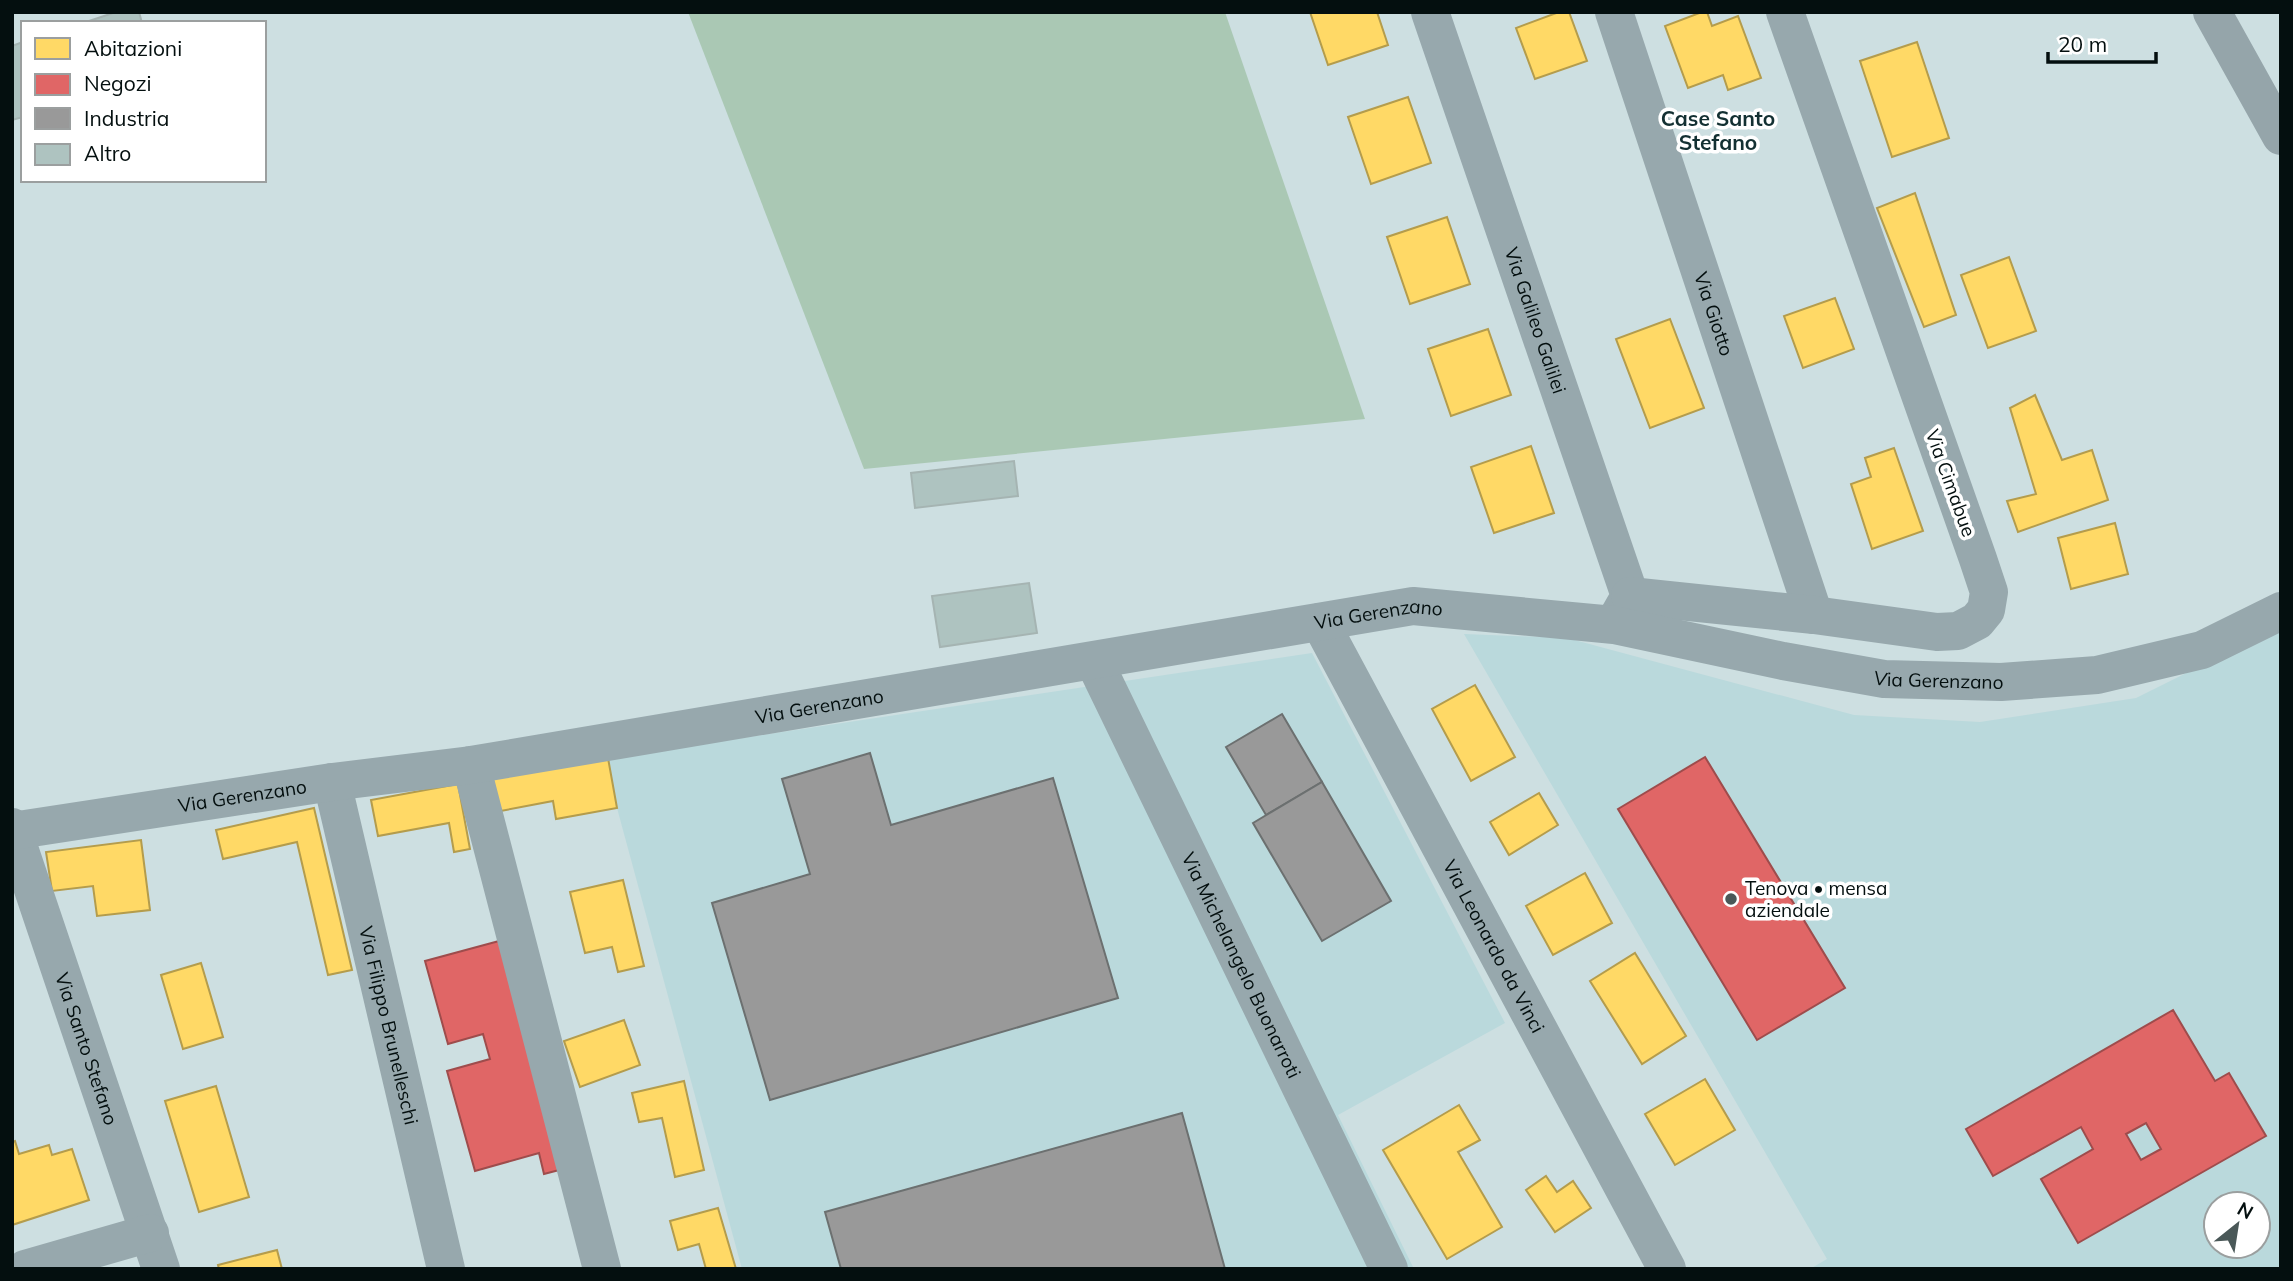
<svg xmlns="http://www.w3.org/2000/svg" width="2293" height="1281" font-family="Mulish,sans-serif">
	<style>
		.built { fill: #bad9dc; fill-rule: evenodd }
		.forest { fill: #aac8b4 }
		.homes { fill: #ffd966; stroke: #b49c4c; stroke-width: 2 }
		.shops { fill: #e06666; stroke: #9e4c4c; stroke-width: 2; fill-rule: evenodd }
		.industry { fill: #999; stroke: #6c7070; stroke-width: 2 }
		.building { fill: #aec3c0; stroke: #a5b4b2; stroke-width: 2 }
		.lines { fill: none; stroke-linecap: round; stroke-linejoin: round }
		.street { stroke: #97a8ad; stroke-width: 38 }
		.highway { stroke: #95a5aa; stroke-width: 38 }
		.poi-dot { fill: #4a5858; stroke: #fff; stroke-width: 2.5 }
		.labels { text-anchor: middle; stroke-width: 7; stroke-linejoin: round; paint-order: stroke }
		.street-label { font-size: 19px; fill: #040f0f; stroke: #fff }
		.poi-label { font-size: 19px; fill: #040f0f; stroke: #fff; text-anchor: start }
		.neighbourhood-label { font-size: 21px; font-weight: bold; fill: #133032; stroke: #fff }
	</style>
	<rect width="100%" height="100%" fill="#cddfe1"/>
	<g class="built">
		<path d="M 2281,626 L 2281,1269 L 1810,1269 L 1827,1259 L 1464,634 L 1567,638 L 1854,715 L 1980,722 L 2136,698 ZM 2216,1204 L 2258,1204 L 2258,1246 L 2216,1246 Z"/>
		<path d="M 1312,653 L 1505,1023 L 1338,1115 L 1414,1269 L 742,1269 L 617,808 L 608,758 Z"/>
	</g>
	<path class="forest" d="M 688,12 L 1225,12 L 1365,419 L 864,469 Z"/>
	<g class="homes">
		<path d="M 1310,12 L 1377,12 L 1388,45 L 1328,65 Z"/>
		<path d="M 1559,12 L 1569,12 L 1587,61 L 1535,79 L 1516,28 Z"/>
		<path d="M 1702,12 L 1707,12 L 1712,26 L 1738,16 L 1761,78 L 1728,90 L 1723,75 L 1688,88 L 1665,26 Z"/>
		<path d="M 1917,42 L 1949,138 L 1892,157 L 1860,61 Z"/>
		<path d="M 1408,97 L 1431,163 L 1371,184 L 1348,117 Z"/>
		<path d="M 1915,193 L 1956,315 L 1924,327 L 1877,208 Z"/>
		<path d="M 1447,217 L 1470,284 L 1410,304 L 1387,237 Z"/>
		<path d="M 2009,257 L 2036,331 L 1988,348 L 1961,275 Z"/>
		<path d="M 1835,298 L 1854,349 L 1803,368 L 1784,316 Z"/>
		<path d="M 1670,319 L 1704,408 L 1650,428 L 1616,339 Z"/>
		<path d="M 1488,329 L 1511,395 L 1451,416 L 1428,349 Z"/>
		<path d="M 2035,395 L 2062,460 L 2092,450 L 2108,500 L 2018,532 L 2007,501 L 2036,494 L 2010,408 Z"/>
		<path d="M 1531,446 L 1554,513 L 1494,533 L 1471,467 Z"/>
		<path d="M 1894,448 L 1923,531 L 1872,549 L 1851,484 L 1871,477 L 1865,458 Z"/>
		<path d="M 2115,523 L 2128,574 L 2071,589 L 2058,538 Z"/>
		<path d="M 1475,685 L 1515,757 L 1471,781 L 1432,709 Z"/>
		<path d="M 608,758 L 617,808 L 556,819 L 553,801 L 495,812 L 489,779 Z"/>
		<path d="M 458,784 L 470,849 L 454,852 L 449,823 L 378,836 L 371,800 Z"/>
		<path d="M 1539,793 L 1558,825 L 1509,855 L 1490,822 Z"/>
		<path d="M 314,808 L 352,970 L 328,975 L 297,842 L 223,859 L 216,830 Z"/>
		<path d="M 141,840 L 150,910 L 97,916 L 93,886 L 52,891 L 46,852 Z"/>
		<path d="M 1585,873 L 1612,923 L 1553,955 L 1526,906 Z"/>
		<path d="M 623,880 L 644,966 L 618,972 L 612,947 L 585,953 L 570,892 Z"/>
		<path d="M 1635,953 L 1686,1036 L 1642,1064 L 1590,981 Z"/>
		<path d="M 201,963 L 223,1037 L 183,1049 L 161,975 Z"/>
		<path d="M 624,1020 L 640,1065 L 580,1087 L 564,1041 Z"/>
		<path d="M 1705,1079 L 1735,1130 L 1675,1165 L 1645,1114 Z"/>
		<path d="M 684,1081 L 704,1170 L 675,1177 L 662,1118 L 639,1122 L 632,1093 Z"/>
		<path d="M 216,1086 L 249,1197 L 199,1212 L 165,1101 Z"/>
		<path d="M 1459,1105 L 1480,1140 L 1458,1152 L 1502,1227 L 1447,1259 L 1383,1150 Z"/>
		<path d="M 15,1141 L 19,1154 L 49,1145 L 52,1155 L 72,1149 L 89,1200 L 12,1225 L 12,1142 Z"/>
		<path d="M 1546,1176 L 1557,1192 L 1573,1181 L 1591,1208 L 1555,1232 L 1526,1190 Z"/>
		<path d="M 718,1208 L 736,1269 L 706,1269 L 699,1244 L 678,1250 L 670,1221 Z"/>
		<path d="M 277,1250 L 282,1269 L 219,1269 L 218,1265 Z"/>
	</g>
	<g class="shops">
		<path d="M 1705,757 L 1845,988 L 1757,1040 L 1618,809 Z"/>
		<path d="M 499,941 L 563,1169 L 544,1174 L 539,1153 L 475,1171 L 447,1071 L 490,1059 L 483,1034 L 448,1044 L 425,961 Z"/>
		<path d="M 2173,1010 L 2215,1081 L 2229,1073 L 2266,1136 L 2078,1243 L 2041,1179 L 2093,1149 L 2081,1127 L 1993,1176 L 1966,1129 ZM 2146,1123 L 2161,1149 L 2141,1160 L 2126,1134 Z"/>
	</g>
	<g class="industry">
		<path d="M 1282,714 L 1322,782 L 1266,815 L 1226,747 Z"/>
		<path d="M 870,753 L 891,825 L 1053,778 L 1118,998 L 770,1100 L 712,903 L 810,874 L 782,779 Z"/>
		<path d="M 1322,782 L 1391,901 L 1322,941 L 1253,823 Z"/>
		<path d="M 1182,1113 L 1225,1269 L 841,1269 L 825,1212 Z"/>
	</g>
	<g class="building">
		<path d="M 116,12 L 139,12 L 142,23 L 83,23 Z"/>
		<path d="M 23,42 L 23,117 L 12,120 L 12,46 Z"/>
		<path d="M 1014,461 L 1018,496 L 915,508 L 911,473 Z"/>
		<path d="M 1029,583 L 1037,633 L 940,647 L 932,596 Z"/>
	</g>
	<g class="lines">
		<g class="street">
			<path id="s1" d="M 1430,12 L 1630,596 L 1618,617"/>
			<path id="s2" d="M 1614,12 L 1814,615"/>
			<path d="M 1630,596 L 1814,615 L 1937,632 L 1958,631 L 1977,621 L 1986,610 L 1989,592 L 1978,559 L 1785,12"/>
			<path id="s3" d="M 1320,622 L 1667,1269"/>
			<path id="s4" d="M 1094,661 L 1389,1269"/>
			<path d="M 471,765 L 602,1269"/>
			<path id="s5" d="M 332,782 L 446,1269"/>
			<path id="s6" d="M 12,827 L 161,1269"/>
			<path id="s7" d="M 12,831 L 332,782 L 471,765 L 1413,606 L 1614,625 L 1783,661 L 1884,679 L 2001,682 L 2097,675 L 2202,650 L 2281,611"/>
			<path d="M 25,1269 L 150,1233"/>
		</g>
		<path class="highway" d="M 2212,12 L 2281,136"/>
	</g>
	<circle class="poi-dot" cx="1731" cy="899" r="7"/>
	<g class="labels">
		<g class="street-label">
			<text dy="7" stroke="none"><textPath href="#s2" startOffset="318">Via Giotto</textPath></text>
			<text dy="7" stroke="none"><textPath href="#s1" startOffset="326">Via Galileo Galilei</textPath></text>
			<text transform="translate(1951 483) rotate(70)" y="7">Via Cimabue</text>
			<text dy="7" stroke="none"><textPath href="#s7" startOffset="1384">Via Gerenzano</textPath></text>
			<text dy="7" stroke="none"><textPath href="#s7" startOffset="1951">Via Gerenzano</textPath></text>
			<text dy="7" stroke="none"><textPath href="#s7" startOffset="817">Via Gerenzano</textPath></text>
			<text dy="7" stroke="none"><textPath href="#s7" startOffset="233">Via Gerenzano</textPath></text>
			<text dy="7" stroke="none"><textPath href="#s3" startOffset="368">Via Leonardo da Vinci</textPath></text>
			<text dy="7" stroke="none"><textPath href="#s4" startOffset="338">Via Michelangelo Buonarroti</textPath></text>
			<text dy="7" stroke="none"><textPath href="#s5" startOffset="250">Via Filippo Brunelleschi</textPath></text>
			<text dy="7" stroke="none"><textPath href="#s6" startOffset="234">Via Santo Stefano</textPath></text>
		</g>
		<g class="poi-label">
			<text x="1745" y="895">Tenova • mensa<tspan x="1745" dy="22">aziendale</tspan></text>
		</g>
		<g class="neighbourhood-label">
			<text x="1718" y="126">Case Santo<tspan x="1718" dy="24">Stefano</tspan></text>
		</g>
	</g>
	<rect width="2293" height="1281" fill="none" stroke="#040f0f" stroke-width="28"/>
	<rect x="21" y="21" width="245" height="161" fill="#ffffff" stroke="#9b9f9f" stroke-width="2"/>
	<rect x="35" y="38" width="35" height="21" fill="#ffd966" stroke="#9b9f9f" stroke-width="2"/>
	<text x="84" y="56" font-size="21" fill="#040f0f">Abitazioni</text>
	<rect x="35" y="74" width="35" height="21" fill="#e06666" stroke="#9b9f9f" stroke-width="2"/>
	<text x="84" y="91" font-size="21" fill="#040f0f">Negozi</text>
	<rect x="35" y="108" width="35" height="21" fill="#999999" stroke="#9b9f9f" stroke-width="2"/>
	<text x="84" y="126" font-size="21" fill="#040f0f">Industria</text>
	<rect x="35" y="144" width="35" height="21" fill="#aec3c0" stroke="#9b9f9f" stroke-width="2"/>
	<text x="84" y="161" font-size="21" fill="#040f0f">Altro</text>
	<g transform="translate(2237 1225) rotate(30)"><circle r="33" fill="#ffffff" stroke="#9b9f9f" stroke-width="2"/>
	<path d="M0-5L12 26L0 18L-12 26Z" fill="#4a5858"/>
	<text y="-10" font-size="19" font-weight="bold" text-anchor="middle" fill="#040f0f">N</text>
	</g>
	<path d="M2048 52v10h108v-10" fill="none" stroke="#040f0f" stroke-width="3.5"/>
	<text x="2058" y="52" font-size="21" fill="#040f0f" stroke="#ffffff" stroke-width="5" paint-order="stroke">20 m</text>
</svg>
